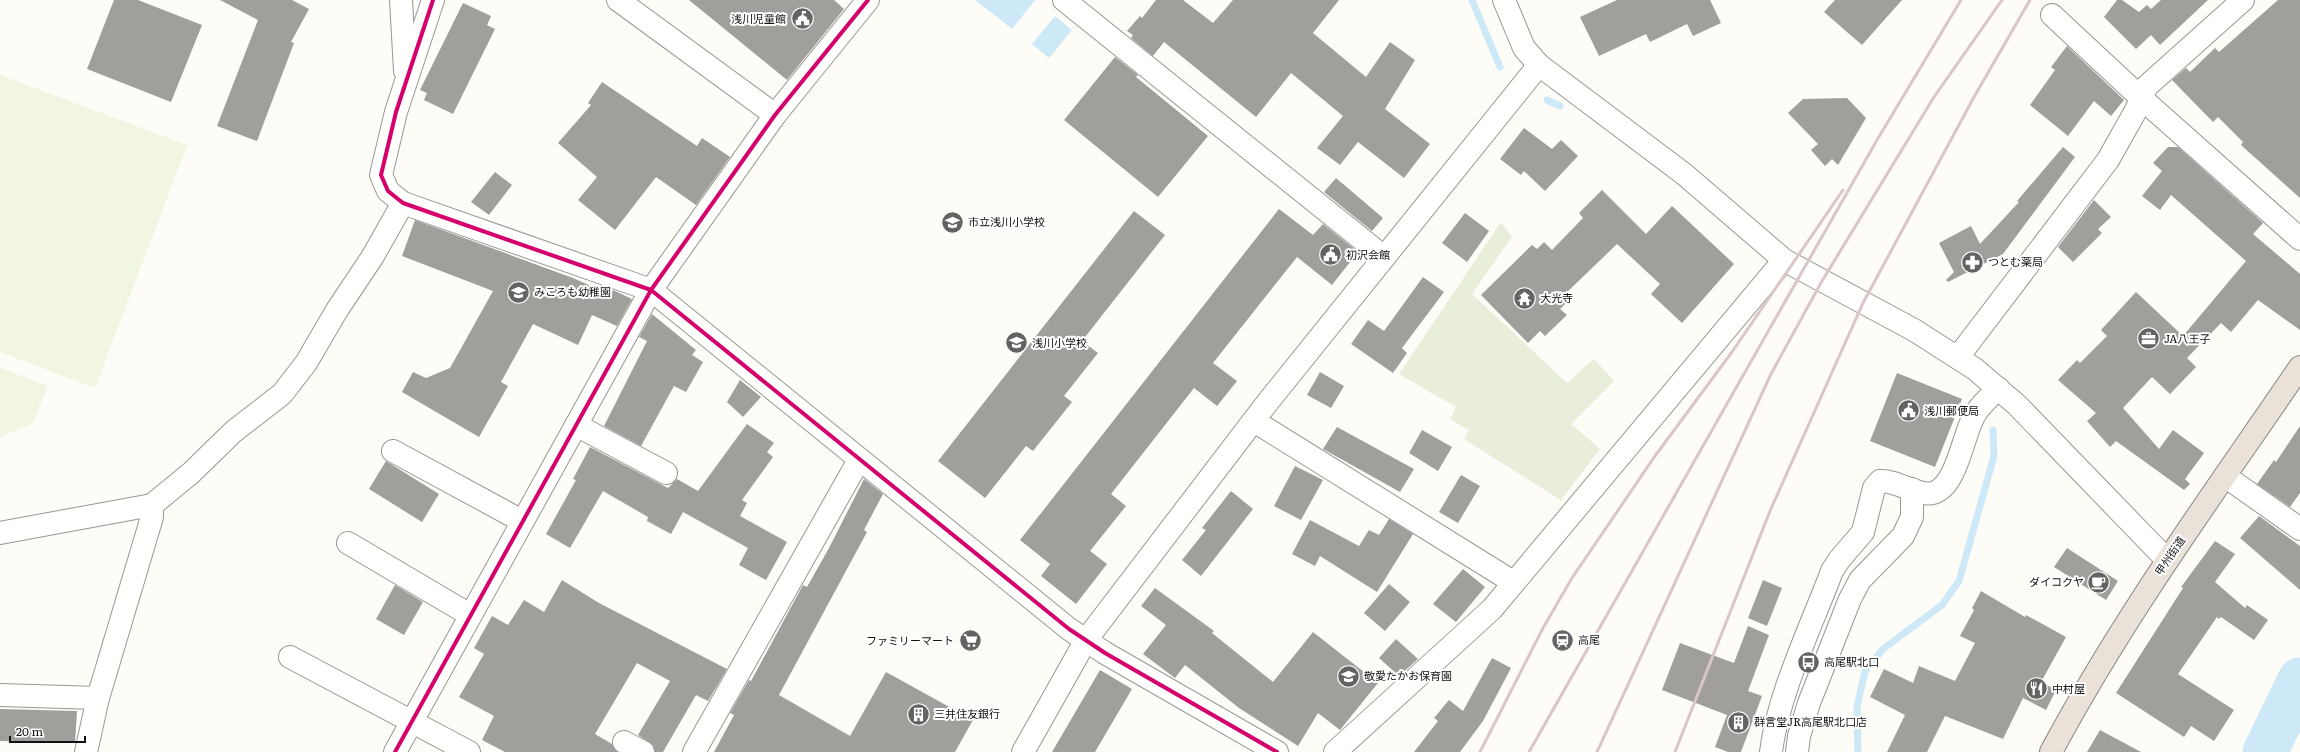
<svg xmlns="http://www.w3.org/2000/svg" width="2300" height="752" font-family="Literata,'Noto Sans JP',serif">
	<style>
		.cemetery { fill: #e9eedb }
		.pitch { fill: #f0f6e1 }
		.water { fill: #cde8f7 }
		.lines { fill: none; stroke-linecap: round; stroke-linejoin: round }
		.stream { stroke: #cde8f7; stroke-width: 7 }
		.river { stroke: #cde8f7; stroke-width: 45 }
		.building { fill: #a19f9c }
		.minor-casing { stroke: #979795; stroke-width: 24 }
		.highway-casing { stroke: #858482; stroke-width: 24 }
		.minor { stroke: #fffffe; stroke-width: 22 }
		.highway { stroke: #eae1d8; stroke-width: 22 }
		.rail { stroke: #d9c6c7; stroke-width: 3 }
		.cycleway-casing { stroke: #fff; stroke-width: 6 }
		.cycleway { stroke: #d6006c; stroke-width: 4 }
		.labels { text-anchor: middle; stroke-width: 4; stroke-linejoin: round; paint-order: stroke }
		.poi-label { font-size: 11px; fill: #111; stroke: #fff; text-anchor: start }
		.street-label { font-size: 11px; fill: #111; stroke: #fff }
	</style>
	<rect width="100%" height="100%" fill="#fdfcf7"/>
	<path class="cemetery" d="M 1501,222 L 1512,237 L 1472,294 L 1567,383 L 1594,359 L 1614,381 L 1571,424 L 1600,449 L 1561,500 L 1464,439 L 1469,430 L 1450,419 L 1456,407 L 1399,374 Z"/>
	<g class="pitch">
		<path d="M 0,75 L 187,145 L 95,388 L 0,352 Z"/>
		<path d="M 0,368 L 48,386 L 32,424 L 0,437 Z"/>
	</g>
	<g class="water">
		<path d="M 975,0 L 1035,0 L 1012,29 Z"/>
		<path d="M 1055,16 L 1072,30 L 1049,58 L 1032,44 Z"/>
	</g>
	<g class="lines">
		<g class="stream">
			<path d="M 1472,0 L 1500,67"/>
			<path d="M 1547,100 L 1560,106"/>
			<path d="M 1858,752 L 1857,707 L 1865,671 L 1883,649 L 1942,605 L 1959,581 L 1994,456 L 1993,430"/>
		</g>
		<path class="river" d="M 2265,752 L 2300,680"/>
	</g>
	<g class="building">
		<path d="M 114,0 L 138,0 L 202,25 L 171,102 L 87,69 Z"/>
		<path d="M 220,0 L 292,0 L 309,9 L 291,42 L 294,43 L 257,141 L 217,126 L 258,20 Z"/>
		<path d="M 689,0 L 834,0 L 844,9 L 787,80 Z"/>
		<path d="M 1156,0 L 1183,0 L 1213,23 L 1233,0 L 1339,0 L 1313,33 L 1366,77 L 1390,42 L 1415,60 L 1385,109 L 1430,144 L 1404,178 L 1358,142 L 1340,165 L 1317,148 L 1343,116 L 1291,73 L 1256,117 L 1164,42 L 1153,56 L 1131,38 L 1133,35 L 1127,31 L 1140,16 L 1142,18 Z"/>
		<path d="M 1617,0 L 1710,0 L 1721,23 L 1693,36 L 1687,24 L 1650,42 L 1646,34 L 1599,56 L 1580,17 Z"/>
		<path d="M 1835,0 L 1902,0 L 1862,45 L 1824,12 Z"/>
		<path d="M 2117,0 L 2122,0 L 2139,12 L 2147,5 L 2151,9 L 2161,0 L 2208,0 L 2160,45 L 2151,35 L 2136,49 L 2104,17 Z"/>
		<path d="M 2278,0 L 2300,0 L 2300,198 L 2241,145 L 2243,142 L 2218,117 L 2213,122 L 2172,80 L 2186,68 L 2190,72 L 2215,48 L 2219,52 Z"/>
		<path d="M 463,3 L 491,16 L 487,25 L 495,29 L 453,114 L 424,100 L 427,93 L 420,90 Z"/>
		<path d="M 2067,46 L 2124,100 L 2111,116 L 2094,101 L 2068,136 L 2030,105 L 2055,70 L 2051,67 Z"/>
		<path d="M 1115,57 L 1138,75 L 1136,77 L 1208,136 L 1158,197 L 1064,120 Z"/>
		<path d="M 602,82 L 697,146 L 702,138 L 730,157 L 696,205 L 656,177 L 615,230 L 578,200 L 597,177 L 558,143 L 591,105 L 588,103 Z"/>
		<path d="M 1847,98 L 1866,118 L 1838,165 L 1832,159 L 1825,166 L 1811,150 L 1818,144 L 1788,113 L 1803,99 Z"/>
		<path d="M 1524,128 L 1552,149 L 1561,140 L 1578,156 L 1545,191 L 1524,171 L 1521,175 L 1500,159 Z"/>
		<path d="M 2063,147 L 2075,157 L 2003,254 L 1948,282 L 1946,280 L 1954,272 L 1939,243 L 1971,226 L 1980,244 L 2019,202 L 2017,201 Z"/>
		<path d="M 2168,147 L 2178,147 L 2263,223 L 2253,234 L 2300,274 L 2300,330 L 2258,300 L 2231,332 L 2221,323 L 2187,358 L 2196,367 L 2170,394 L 2152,377 L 2123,408 L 2159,449 L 2173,430 L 2204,453 L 2185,479 L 2190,484 L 2184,490 L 2116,441 L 2110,447 L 2087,421 L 2096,413 L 2058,380 L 2077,360 L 2080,363 L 2107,336 L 2101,330 L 2136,292 L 2183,336 L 2246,261 L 2171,195 L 2160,210 L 2142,196 L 2162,171 L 2153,163 Z"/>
		<path d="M 495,172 L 512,185 L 489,215 L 471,202 Z"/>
		<path d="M 1336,178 L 1383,218 L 1372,231 L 1324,192 Z"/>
		<path d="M 1602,190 L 1646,234 L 1672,206 L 1734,264 L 1682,323 L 1651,294 L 1660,284 L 1617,244 L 1563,296 L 1568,301 L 1560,309 L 1567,315 L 1545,336 L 1540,331 L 1528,343 L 1481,295 L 1532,245 L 1537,249 L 1544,242 L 1552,250 L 1583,218 L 1579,213 Z"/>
		<path d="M 2094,200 L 2111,217 L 2098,229 L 2102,233 L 2073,262 L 2058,247 Z"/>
		<path d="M 1279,209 L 1313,235 L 1323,224 L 1358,252 L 1332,285 L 1297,257 L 1213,363 L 1237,381 L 1217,406 L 1194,388 L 1111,494 L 1126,506 L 1090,551 L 1107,564 L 1076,604 L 1041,576 L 1050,564 L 1020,540 Z"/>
		<path d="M 1134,211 L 1165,235 L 1082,341 L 1098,353 L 1064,396 L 1072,402 L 1033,451 L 1026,446 L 985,498 L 938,461 Z"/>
		<path d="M 1465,213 L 1489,231 L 1467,262 L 1442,243 Z"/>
		<path d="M 415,220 L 573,278 L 611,295 L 613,290 L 632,299 L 617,326 L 592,315 L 578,345 L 533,324 L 501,382 L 508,386 L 479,437 L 402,392 L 413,372 L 426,378 L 450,368 L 493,291 L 402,256 Z"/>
		<path d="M 1423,277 L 1444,292 L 1402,348 L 1407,353 L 1393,373 L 1351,344 L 1368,320 L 1384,331 Z"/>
		<path d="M 652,314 L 696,350 L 692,355 L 703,362 L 686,392 L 674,386 L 641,446 L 604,426 L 647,341 L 639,337 Z"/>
		<path d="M 1320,372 L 1344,386 L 1331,408 L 1307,395 Z"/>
		<path d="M 1897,373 L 1962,399 L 1935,467 L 1870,441 Z"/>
		<path d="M 740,380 L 761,397 L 743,417 L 727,402 Z"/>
		<path d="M 747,424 L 774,443 L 767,452 L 773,457 L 742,500 L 747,503 L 740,516 L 787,542 L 766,580 L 739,565 L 748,548 L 683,512 L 671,534 L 647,521 L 648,517 L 603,491 L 570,548 L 546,534 L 576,480 L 573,479 L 590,447 L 668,488 L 677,479 L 698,491 Z"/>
		<path d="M 2300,426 L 2300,493 L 2290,507 L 2257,484 L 2274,460 L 2276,462 Z"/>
		<path d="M 1337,427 L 1414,469 L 1400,492 L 1323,449 Z"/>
		<path d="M 1422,430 L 1452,447 L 1438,471 L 1409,453 Z"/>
		<path d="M 386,461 L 439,494 L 422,522 L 369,489 Z"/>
		<path d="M 1295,466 L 1323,480 L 1301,520 L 1274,506 Z"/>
		<path d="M 1461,475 L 1480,486 L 1458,523 L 1439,512 Z"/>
		<path d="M 864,479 L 883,494 L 864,530 L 867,532 L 779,695 L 850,736 L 886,672 L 973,720 L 955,752 L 714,752 L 734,715 L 730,713 L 749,680 L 751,681 L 803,585 L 807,587 L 829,548 Z"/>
		<path d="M 1231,491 L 1253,509 L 1201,576 L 1182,560 L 1206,530 L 1202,528 Z"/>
		<path d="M 2259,516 L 2300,546 L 2300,590 L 2240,538 Z"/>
		<path d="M 1389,519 L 1413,534 L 1377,592 L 1320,556 L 1315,566 L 1292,554 L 1310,520 L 1359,546 L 1369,530 L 1379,535 Z"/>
		<path d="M 2215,541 L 2235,554 L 2215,582 L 2245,608 L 2247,605 L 2268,620 L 2254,640 L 2221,617 L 2219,619 L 2217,617 L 2178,674 L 2234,710 L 2214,741 L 2191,726 L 2184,737 L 2116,693 L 2183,588 L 2181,587 Z"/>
		<path d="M 2067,548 L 2118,581 L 2106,600 L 2054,567 Z"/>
		<path d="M 1463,569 L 1485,587 L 1456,622 L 1433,604 Z"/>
		<path d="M 562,580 L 599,603 L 727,669 L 708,701 L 696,695 L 663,752 L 655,752 L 653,745 L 638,735 L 670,681 L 637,663 L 595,734 L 612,744 L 617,752 L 505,752 L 482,740 L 494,716 L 459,697 L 484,654 L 474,648 L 492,616 L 508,625 L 524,600 L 544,612 Z"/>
		<path d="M 1763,580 L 1782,588 L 1767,626 L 1748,618 Z"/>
		<path d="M 1389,584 L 1410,602 L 1385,631 L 1364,613 Z"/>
		<path d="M 395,585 L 423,602 L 404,635 L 376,619 Z"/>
		<path d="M 1155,588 L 1214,631 L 1212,633 L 1273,682 L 1313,632 L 1378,683 L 1340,730 L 1318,713 L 1298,746 L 1239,708 L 1185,665 L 1175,678 L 1143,654 L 1166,625 L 1141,606 Z"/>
		<path d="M 1981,591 L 2025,617 L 2026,615 L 2066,637 L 2041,682 L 2056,690 L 2046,710 L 2023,698 L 2003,739 L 1945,716 L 1927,752 L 1887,752 L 1905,715 L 1870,697 L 1884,669 L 1913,683 L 1919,666 L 1955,681 L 1975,643 L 1960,636 L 1974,610 L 1972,608 Z"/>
		<path d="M 1748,626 L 1769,635 L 1748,691 L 1762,696 L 1741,752 L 1728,752 L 1715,747 L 1727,715 L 1662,690 L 1680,643 L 1734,663 Z"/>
		<path d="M 1396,639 L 1418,659 L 1399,676 L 1379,658 Z"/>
		<path d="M 1492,658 L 1511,668 L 1483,721 L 1460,752 L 1414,752 L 1438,721 L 1434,718 L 1449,700 L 1463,711 Z"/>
		<path d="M 1100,670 L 1132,689 L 1095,752 L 1052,752 Z"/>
		<path d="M 0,709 L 77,711 L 75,743 L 0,741 Z"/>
		<path d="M 2100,730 L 2141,752 L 2087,752 Z"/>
	</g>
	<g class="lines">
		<defs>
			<g id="minor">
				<path d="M 401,0 L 405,71"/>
				<path d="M 433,0 L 396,112 L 381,175 L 388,191 L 403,203 L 651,290 L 1069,629 L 1105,653 L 1277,752"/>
				<path d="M 618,0 L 775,115"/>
				<path d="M 1064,0 L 1384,257"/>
				<path d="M 1504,0 L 1524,48 L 1539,65 L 1684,174 L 1784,260 L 1914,330 L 1975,369 L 2017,405 L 2167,560"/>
				<path d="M 2052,15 L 2140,97 L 2300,239"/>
				<path d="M 1958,357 L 2108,160 L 2135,112 L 2147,86 L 2243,0"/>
				<path d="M 1254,421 L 1513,582"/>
				<path d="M 576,425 L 666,473"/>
				<path d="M 393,451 L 522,521"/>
				<path d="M 2225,476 L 2300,529"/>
				<path d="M 0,533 L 152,505 L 191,473 L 233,432 L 282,394 L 306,363 L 337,310 L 373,256 L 403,203"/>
				<path d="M 348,543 L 470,615"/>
				<path d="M 290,657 L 469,752"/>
				<path d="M 0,695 L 98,698"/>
				<path d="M 624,742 L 643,752"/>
				<path d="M 86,752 L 98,698 L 152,517 L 152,505"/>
				<path d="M 395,752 L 651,290 L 775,115 L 868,0"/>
				<path d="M 694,752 L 859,460"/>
				<path d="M 1023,752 L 1086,640 L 1267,403 L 1539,65"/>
				<path d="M 1335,752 L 1492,609 L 1784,260"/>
				<path d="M 1771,752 C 1778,694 1811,627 1832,571 L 1839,560 L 1863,532 L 1874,488 L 1880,481 C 1897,480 1919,497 1933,493 C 1957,486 1963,435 1974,416 C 1979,406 1990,397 1998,388"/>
				<path d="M 1797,752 L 1799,736 L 1809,703 L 1850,599 L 1860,580 L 1903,536 L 1912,517 L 1912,489"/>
			</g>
			<path id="highway" d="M 2051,752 C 2123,617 2214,493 2300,367"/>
		</defs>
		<use href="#minor" class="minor-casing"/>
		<use href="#highway" class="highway-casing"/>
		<use href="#minor" class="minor"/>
		<use href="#highway" class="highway"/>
		<g class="rail">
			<path d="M 1480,752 L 1543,628 L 1572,578 L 1655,456 L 1732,352 L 1843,190"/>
			<path d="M 1529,752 L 1877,140 L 1961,0"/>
			<path d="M 1597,752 L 1771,374 L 1822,281 L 1934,97 L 2002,0"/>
			<path d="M 1675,752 L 1770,511 L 1863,303 L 1974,97 L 2030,0"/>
		</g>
		<defs>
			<g id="cycleway">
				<path d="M 433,0 L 396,112 L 381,175 L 388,191 L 403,203 L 651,290 L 1069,629 L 1105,653 L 1277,752"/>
				<path d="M 395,752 L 651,290 L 775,115 L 868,0"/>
			</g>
		</defs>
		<use href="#cycleway" class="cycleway-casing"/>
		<use href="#cycleway" class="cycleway"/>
	</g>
	<defs>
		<symbol id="civic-disc" viewBox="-11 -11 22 22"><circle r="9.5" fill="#646362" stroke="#fff"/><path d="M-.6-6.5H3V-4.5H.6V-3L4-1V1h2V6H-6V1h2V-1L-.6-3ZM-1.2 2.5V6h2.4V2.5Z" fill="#fff"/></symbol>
		<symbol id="school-disc" viewBox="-11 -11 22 22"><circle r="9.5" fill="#646362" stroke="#fff"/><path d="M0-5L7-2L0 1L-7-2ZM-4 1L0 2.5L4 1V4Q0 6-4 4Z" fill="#fff"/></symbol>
		<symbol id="pharmacy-disc" viewBox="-11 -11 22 22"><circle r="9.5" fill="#646362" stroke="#fff"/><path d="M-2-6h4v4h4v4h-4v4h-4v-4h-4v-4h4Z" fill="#fff"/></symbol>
		<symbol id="temple-disc" viewBox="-11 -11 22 22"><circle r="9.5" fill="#646362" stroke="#fff"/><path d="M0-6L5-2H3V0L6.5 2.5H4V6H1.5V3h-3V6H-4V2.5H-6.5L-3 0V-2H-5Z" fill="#fff"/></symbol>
		<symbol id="office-disc" viewBox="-11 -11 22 22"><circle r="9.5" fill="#646362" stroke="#fff"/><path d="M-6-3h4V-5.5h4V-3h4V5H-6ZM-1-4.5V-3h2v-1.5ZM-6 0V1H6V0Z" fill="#fff"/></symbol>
		<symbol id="cafe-disc" viewBox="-11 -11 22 22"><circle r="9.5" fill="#646362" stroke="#fff"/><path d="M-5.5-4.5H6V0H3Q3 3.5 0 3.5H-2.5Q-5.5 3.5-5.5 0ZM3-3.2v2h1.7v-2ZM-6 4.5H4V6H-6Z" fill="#fff"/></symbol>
		<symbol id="station-disc" viewBox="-11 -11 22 22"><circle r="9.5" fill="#646362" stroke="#fff"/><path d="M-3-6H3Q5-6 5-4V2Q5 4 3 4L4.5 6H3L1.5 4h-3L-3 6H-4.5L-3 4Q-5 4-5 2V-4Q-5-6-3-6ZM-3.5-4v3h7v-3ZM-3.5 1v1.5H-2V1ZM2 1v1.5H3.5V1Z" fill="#fff"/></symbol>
		<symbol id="supermarket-disc" viewBox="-11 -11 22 22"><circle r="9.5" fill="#646362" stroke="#fff"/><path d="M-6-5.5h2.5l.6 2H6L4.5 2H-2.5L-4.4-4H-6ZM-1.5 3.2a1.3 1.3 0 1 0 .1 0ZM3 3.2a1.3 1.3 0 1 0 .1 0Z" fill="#fff"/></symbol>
		<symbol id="bus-disc" viewBox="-11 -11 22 22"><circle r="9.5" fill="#646362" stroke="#fff"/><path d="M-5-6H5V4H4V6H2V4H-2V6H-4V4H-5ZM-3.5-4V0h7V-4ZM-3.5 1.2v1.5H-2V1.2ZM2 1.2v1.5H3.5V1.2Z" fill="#fff"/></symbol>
		<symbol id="restaurant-disc" viewBox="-11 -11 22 22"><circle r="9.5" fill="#646362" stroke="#fff"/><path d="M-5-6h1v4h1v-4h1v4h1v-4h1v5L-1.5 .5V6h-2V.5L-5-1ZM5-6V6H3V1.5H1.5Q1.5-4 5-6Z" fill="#fff"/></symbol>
		<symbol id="building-disc" viewBox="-11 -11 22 22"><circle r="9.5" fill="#646362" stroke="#fff"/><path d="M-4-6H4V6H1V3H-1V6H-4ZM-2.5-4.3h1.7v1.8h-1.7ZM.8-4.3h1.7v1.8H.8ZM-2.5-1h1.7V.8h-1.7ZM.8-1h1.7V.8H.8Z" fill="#fff"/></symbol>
	</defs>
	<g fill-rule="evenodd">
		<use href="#civic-disc" x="790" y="6" width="25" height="25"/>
		<use href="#school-disc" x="940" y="210" width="25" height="25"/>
		<use href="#civic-disc" x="1318" y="242" width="25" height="25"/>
		<use href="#pharmacy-disc" x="1960" y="250" width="25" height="25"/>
		<use href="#school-disc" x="506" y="280" width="25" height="25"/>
		<use href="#temple-disc" x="1512" y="286" width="25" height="25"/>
		<use href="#office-disc" x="2136" y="326" width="25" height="25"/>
		<use href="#school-disc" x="1004" y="330" width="25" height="25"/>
		<use href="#civic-disc" x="1896" y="398" width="25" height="25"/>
		<use href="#cafe-disc" x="2086" y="570" width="25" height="25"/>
		<use href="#station-disc" x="1550" y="628" width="25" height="25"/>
		<use href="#supermarket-disc" x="958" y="628" width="25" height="25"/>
		<use href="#bus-disc" x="1796" y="650" width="25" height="25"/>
		<use href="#school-disc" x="1336" y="664" width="25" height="25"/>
		<use href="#restaurant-disc" x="2024" y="676" width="25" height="25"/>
		<use href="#building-disc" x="906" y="702" width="25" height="25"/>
		<use href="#building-disc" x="1726" y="710" width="25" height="25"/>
	</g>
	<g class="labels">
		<g class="poi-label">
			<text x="786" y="23" text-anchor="end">浅川児童館</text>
			<text x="968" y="226">市立浅川小学校</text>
			<text x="1346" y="259">初沢会館</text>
			<text x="1988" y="266">つとむ薬局</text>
			<text x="534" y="296">みころも幼稚園</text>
			<text x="1540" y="302">大光寺</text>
			<text x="2164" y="343">JA八王子</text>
			<text x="1032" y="347">浅川小学校</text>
			<text x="1924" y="415">浅川郵便局</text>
			<text x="2084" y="586" text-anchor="end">ダイコクヤ</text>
			<text x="1578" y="644">高尾</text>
			<text x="954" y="645" text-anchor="end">ファミリーマート</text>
			<text x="1824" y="666">高尾駅北口</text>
			<text x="1364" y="680">敬愛たかお保育園</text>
			<text x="2052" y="693">中村屋</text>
			<text x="934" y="718">三井住友銀行</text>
			<text x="1754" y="726">群言堂JR高尾駅北口店</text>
		</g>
		<g class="street-label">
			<text transform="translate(2170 556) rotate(-56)" y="4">甲州街道</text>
		</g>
	</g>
	<path d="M10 736v6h75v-6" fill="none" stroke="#111111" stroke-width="2"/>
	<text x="16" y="736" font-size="12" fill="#111111" stroke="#ffffff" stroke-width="3" paint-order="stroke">20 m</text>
</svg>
